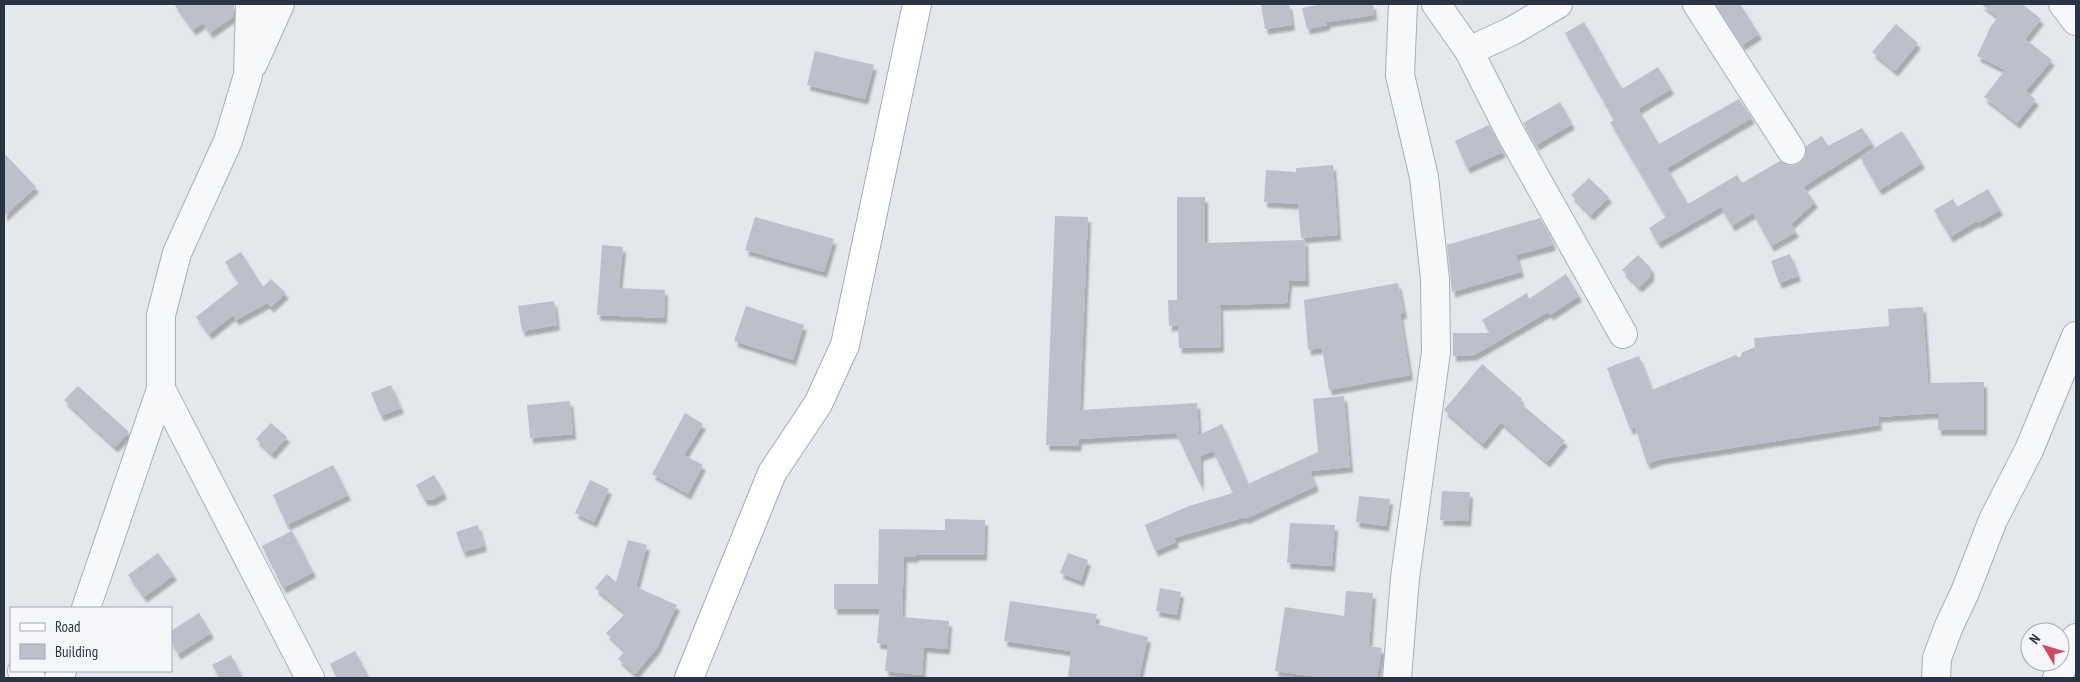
<svg xmlns="http://www.w3.org/2000/svg" width="2080" height="682" font-family="'PT Sans Narrow',sans-serif">
	<style>
		.building { fill: #bbc0ca; filter: url(#shadow) }
		.lines { fill: none; stroke-linecap: round; stroke-linejoin: round }
		.minor-casing { stroke: #a9aeb7; stroke-width: 30 }
		.major-casing { stroke: #a3abb8; stroke-width: 30 }
		.minor { stroke: #f7f8fa; stroke-width: 28 }
		.major { stroke: #fff; stroke-width: 28 }
	</style>
	<defs>
		<filter id="shadow"><feDropShadow dx="3" dy="5.5" stdDeviation="1" flood-color="#0004"/></filter>
	</defs>
	<rect width="100%" height="100%" fill="#e4e7ec"/>
	<g class="building">
		<path d="M 174,4 L 234,4 L 234,16 L 210,33 L 203,23 L 193,30 Z"/>
		<path d="M 1261,4 L 1289,4 L 1292,25 L 1265,29 Z"/>
		<path d="M 1322,4 L 1373,4 L 1374,15 L 1327,22 L 1327,25 L 1307,29 L 1302,8 Z"/>
		<path d="M 1715,4 L 1740,4 L 1759,34 L 1742,45 Z"/>
		<path d="M 1981,4 L 2022,4 L 2041,19 L 2025,39 L 2052,60 L 2026,91 L 2036,100 L 2017,123 L 1984,97 L 2005,70 L 1977,56 L 1991,26 L 1998,17 Z"/>
		<path d="M 1584,22 L 1622,89 L 1658,67 L 1671,89 L 1638,109 L 1659,144 L 1739,99 L 1752,118 L 1667,168 L 1688,204 L 1737,175 L 1742,183 L 1780,161 L 1791,166 L 1799,163 L 1805,157 L 1806,146 L 1822,136 L 1828,146 L 1862,128 L 1872,143 L 1803,187 L 1815,202 L 1791,224 L 1796,232 L 1771,246 L 1753,213 L 1732,226 L 1721,207 L 1658,243 L 1649,228 L 1666,217 L 1610,122 L 1614,120 L 1565,33 Z"/>
		<path d="M 1896,24 L 1918,43 L 1895,71 L 1872,52 Z"/>
		<path d="M 815,51 L 874,65 L 865,99 L 807,85 Z"/>
		<path d="M 1560,102 L 1572,124 L 1536,145 L 1523,123 Z"/>
		<path d="M 1489,125 L 1503,152 L 1467,168 L 1455,141 Z"/>
		<path d="M 1902,131 L 1922,163 L 1879,190 L 1860,157 Z"/>
		<path d="M 4,153 L 36,187 L 4,216 Z"/>
		<path d="M 1333,165 L 1338,235 L 1301,238 L 1298,204 L 1264,202 L 1266,170 L 1296,172 L 1296,168 Z"/>
		<path d="M 1589,178 L 1609,197 L 1591,215 L 1571,195 Z"/>
		<path d="M 1988,189 L 2000,210 L 1978,223 L 1977,221 L 1950,237 L 1934,210 L 1953,199 L 1957,207 Z"/>
		<path d="M 1177,197 L 1205,197 L 1205,243 L 1305,240 L 1306,281 L 1289,281 L 1287,303 L 1220,305 L 1221,347 L 1179,348 L 1178,325 L 1169,326 L 1168,300 L 1177,300 Z"/>
		<path d="M 1055,216 L 1088,217 L 1080,410 L 1197,403 L 1199,435 L 1222,424 L 1248,484 L 1318,452 L 1313,399 L 1344,396 L 1350,467 L 1310,471 L 1316,486 L 1245,519 L 1245,517 L 1174,538 L 1176,542 L 1155,551 L 1145,525 L 1189,506 L 1233,493 L 1213,451 L 1200,456 L 1201,486 L 1176,433 L 1079,439 L 1078,446 L 1046,445 Z"/>
		<path d="M 755,217 L 834,239 L 824,272 L 745,250 Z"/>
		<path d="M 1540,218 L 1550,236 L 1553,245 L 1516,255 L 1521,272 L 1452,292 L 1447,245 Z"/>
		<path d="M 602,245 L 623,247 L 619,288 L 665,290 L 664,318 L 597,315 Z"/>
		<path d="M 241,252 L 263,287 L 271,279 L 286,293 L 271,307 L 267,303 L 236,320 L 233,315 L 209,334 L 196,317 L 239,283 L 225,262 Z"/>
		<path d="M 1790,254 L 1798,276 L 1779,283 L 1771,261 Z"/>
		<path d="M 1638,255 L 1651,268 L 1651,276 L 1639,287 L 1622,270 Z"/>
		<path d="M 1566,274 L 1579,296 L 1550,315 L 1548,312 L 1474,355 L 1453,356 L 1453,333 L 1490,333 L 1482,320 L 1527,293 L 1529,299 Z"/>
		<path d="M 1398,283 L 1404,313 L 1400,314 L 1410,375 L 1329,390 L 1322,348 L 1308,350 L 1304,300 Z"/>
		<path d="M 554,301 L 557,325 L 522,331 L 518,306 Z"/>
		<path d="M 746,306 L 804,325 L 793,360 L 734,341 Z"/>
		<path d="M 1923,307 L 1928,383 L 1984,382 L 1984,430 L 1938,430 L 1938,413 L 1878,417 L 1879,425 L 1661,459 L 1647,464 L 1635,427 L 1630,429 L 1607,368 L 1639,356 L 1652,390 L 1736,355 L 1739,358 L 1742,355 L 1741,353 L 1755,347 L 1754,338 L 1889,326 L 1888,309 Z"/>
		<path d="M 1482,364 L 1522,399 L 1519,402 L 1565,441 L 1547,462 L 1501,422 L 1483,444 L 1444,410 Z"/>
		<path d="M 391,385 L 401,408 L 381,416 L 371,393 Z"/>
		<path d="M 78,386 L 129,432 L 115,447 L 64,400 Z"/>
		<path d="M 570,401 L 573,434 L 530,438 L 527,405 Z"/>
		<path d="M 685,413 L 703,424 L 684,455 L 703,465 L 688,494 L 652,474 Z"/>
		<path d="M 271,423 L 287,437 L 272,454 L 256,439 Z"/>
		<path d="M 333,465 L 348,495 L 287,525 L 273,495 Z"/>
		<path d="M 434,475 L 444,493 L 433,500 L 425,500 L 416,485 Z"/>
		<path d="M 590,480 L 609,489 L 594,522 L 575,513 Z"/>
		<path d="M 1442,491 L 1470,492 L 1468,521 L 1440,520 Z"/>
		<path d="M 1359,496 L 1390,499 L 1386,526 L 1356,522 Z"/>
		<path d="M 945,519 L 985,520 L 984,555 L 916,555 L 915,557 L 904,557 L 902,617 L 949,621 L 947,649 L 924,647 L 922,675 L 885,671 L 888,645 L 877,643 L 880,609 L 834,609 L 834,584 L 878,584 L 879,529 L 945,530 Z"/>
		<path d="M 1290,523 L 1335,525 L 1332,566 L 1287,563 Z"/>
		<path d="M 478,525 L 484,546 L 463,552 L 456,532 Z"/>
		<path d="M 292,531 L 313,572 L 283,588 L 262,546 Z"/>
		<path d="M 628,540 L 647,545 L 636,587 L 677,605 L 657,648 L 635,674 L 618,659 L 625,651 L 606,633 L 626,613 L 595,588 L 607,574 L 616,582 Z"/>
		<path d="M 158,553 L 174,575 L 144,597 L 128,575 Z"/>
		<path d="M 1068,553 L 1088,560 L 1081,581 L 1060,573 Z"/>
		<path d="M 1160,588 L 1181,592 L 1177,615 L 1156,611 Z"/>
		<path d="M 1346,591 L 1373,593 L 1369,646 L 1382,648 L 1377,678 L 1327,678 L 1275,671 L 1285,607 L 1344,616 Z"/>
		<path d="M 1010,601 L 1097,614 L 1095,624 L 1148,637 L 1139,678 L 1068,678 L 1071,651 L 1004,641 Z"/>
		<path d="M 199,613 L 211,633 L 178,654 L 171,642 L 171,631 Z"/>
		<path d="M 355,651 L 369,678 L 337,678 L 330,664 Z"/>
		<path d="M 231,655 L 243,678 L 220,678 L 212,665 Z"/>
	</g>
	<g class="lines">
		<defs>
			<g id="minor">
				<path d="M 1436,4 L 1469,51 L 1510,132 L 1623,334"/>
				<path d="M 1697,4 L 1791,150"/>
				<path d="M 2063,4 L 2076,21"/>
				<path d="M 1469,51 L 1512,31 L 1558,4"/>
				<path d="M 253,64 L 280,4"/>
				<path d="M 161,389 L 310,678"/>
				<path d="M 86,608 L 161,389 L 161,315 L 177,253 L 228,141 L 248,75 L 250,4"/>
				<path d="M 22,671 L 31,678"/>
				<path d="M 59,678 L 62,671"/>
				<path d="M 1397,678 L 1405,578 L 1436,352 L 1435,279 L 1424,177 L 1400,75 L 1403,4"/>
				<path d="M 1936,678 L 1937,658 L 1949,626 L 1965,592 L 1993,520 L 2029,450 L 2076,336"/>
				<path d="M 2057,678 L 2076,638"/>
			</g>
			<path id="major" d="M 689,678 L 772,473 L 818,404 L 845,345 L 917,4"/>
		</defs>
		<use href="#minor" class="minor-casing"/>
		<use href="#major" class="major-casing"/>
		<use href="#minor" class="minor"/>
		<use href="#major" class="major"/>
	</g>
	<rect width="2080" height="682" fill="none" stroke="#2b3445" stroke-width="10"/>
	<rect x="10" y="607" width="162" height="65" fill="#f4f6f9" stroke="#a4a8b1"/>
	<rect x="20" y="623" width="25" height="8" fill="#ffffff" stroke="#a4a8b1"/>
	<text x="55" y="632" font-size="15" fill="#2b3445">Road</text>
	<rect x="20" y="644" width="25" height="15" fill="#bbc0ca" stroke="#a4a8b1"/>
	<text x="55" y="657" font-size="15" fill="#2b3445">Building</text>
	<g transform="translate(2045 647) rotate(308)"><circle r="24" fill="#f4f6f9" stroke="#a4a8b1"/>
	<path d="M0-4L9 19L0 12L-9 19Z" fill="#d1495b"/>
	<text y="-8" font-size="14" font-weight="bold" text-anchor="middle" fill="#2b3445">N</text>
	</g>
</svg>
